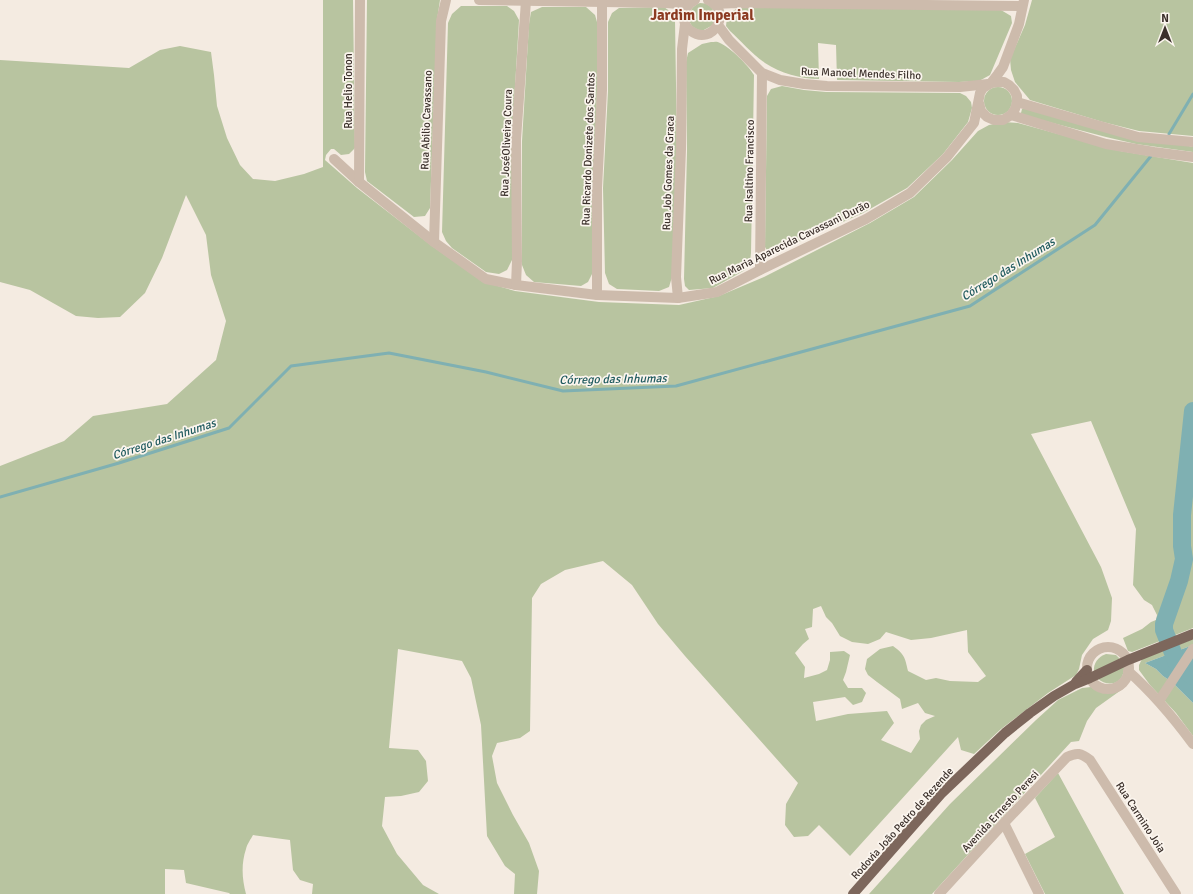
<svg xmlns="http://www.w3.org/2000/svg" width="1193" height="894" font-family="Signika,sans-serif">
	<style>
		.green { fill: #b8c4a0; fill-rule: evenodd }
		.water { fill: #7fb0b2 }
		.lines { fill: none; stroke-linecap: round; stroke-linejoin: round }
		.stream { stroke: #7fb0b2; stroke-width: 3 }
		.river { stroke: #7fb0b2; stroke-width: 18 }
		.minor { stroke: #cdbbac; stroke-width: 10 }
		.major { stroke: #7d675c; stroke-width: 10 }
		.labels { text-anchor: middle; stroke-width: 3.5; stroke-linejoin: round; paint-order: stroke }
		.street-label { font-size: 11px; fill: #3b302b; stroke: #fbf5ee }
		.water-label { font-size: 12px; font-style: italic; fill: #1f5a5e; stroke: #fbf5ee }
		.district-label { font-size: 15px; font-weight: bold; fill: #8c3b22; stroke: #fbf5ee }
	</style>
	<rect width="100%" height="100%" fill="#f4ebe1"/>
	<g class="green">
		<path d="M 323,0 L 353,0 L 355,148 L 349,154 L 341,155 L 334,149 L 331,149 L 326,155 L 325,160 L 357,188 L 432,246 L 484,282 L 515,291 L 599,302 L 679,305 L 719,296 L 764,277 L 870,223 L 914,197 L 952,160 L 978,131 L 989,125 L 1004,122 L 1018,123 L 1120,151 L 1193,163 L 1193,628 L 1132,652 L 1128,651 L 1123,638 L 1142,629 L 1151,622 L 1156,620 L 1157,615 L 1152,605 L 1144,600 L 1133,585 L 1136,529 L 1091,421 L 1031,434 L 1101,567 L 1112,598 L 1111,621 L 1108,630 L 1093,639 L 1082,655 L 1079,669 L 1076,675 L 1048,693 L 1001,729 L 974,754 L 961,750 L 958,737 L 850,856 L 819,825 L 808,836 L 794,837 L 785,825 L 786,804 L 798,783 L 685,656 L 658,624 L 632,585 L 603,561 L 565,570 L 541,584 L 532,598 L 530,731 L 520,738 L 497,743 L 492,756 L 497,783 L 513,815 L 529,843 L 539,871 L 537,894 L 514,894 L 515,874 L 505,866 L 487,836 L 481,725 L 471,678 L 462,661 L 398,649 L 389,748 L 418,750 L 426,761 L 428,781 L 419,792 L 401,796 L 385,797 L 382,826 L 397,854 L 423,885 L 439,894 L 312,894 L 313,884 L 300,880 L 293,870 L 290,840 L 253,835 C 251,839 247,844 246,849 C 241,864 242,879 246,894 L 230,894 L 229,893 L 186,883 L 184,870 L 165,869 L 165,894 L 0,894 L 0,466 L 64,441 L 93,416 L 167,404 L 216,360 L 226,321 L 211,275 L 206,235 L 186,195 L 162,258 L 145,293 L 120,317 L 98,318 L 76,316 L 30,290 L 0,282 L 0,60 L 129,68 L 160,50 L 180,46 L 211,52 L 214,75 L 217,106 L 227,138 L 240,165 L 253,179 L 275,181 L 304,174 L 323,167 ZM 821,606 L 826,617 L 832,623 L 840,636 L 852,642 L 868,644 L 880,639 L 886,632 L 911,640 L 931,638 L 967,630 L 968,652 L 986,676 L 978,682 L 950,681 L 936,678 L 926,680 L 908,671 C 905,657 904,654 893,646 L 880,649 L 867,659 L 865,669 L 868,675 L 877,682 L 900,699 L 902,709 L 918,703 L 925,713 L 935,716 L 926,720 L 921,725 L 919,731 L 920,739 L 911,753 L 881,740 L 894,723 L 887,711 L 848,714 L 816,721 L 813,702 L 845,697 L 853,705 L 862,702 L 866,693 L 862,688 L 848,688 L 843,680 L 846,672 L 850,655 L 844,651 L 830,652 L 830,660 L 827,670 L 819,674 L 804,678 L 805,667 L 795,653 L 803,644 L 809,639 L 805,629 L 812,627 L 813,609 Z"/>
		<path d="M 367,0 L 440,0 L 437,20 L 430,208 L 425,216 L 414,217 L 367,181 L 365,172 Z"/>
		<path d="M 1032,0 L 1193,0 L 1193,136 L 1139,131 L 1103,122 L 1030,100 L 1015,82 L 1011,70 L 1010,59 L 1025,25 Z"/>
		<path d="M 700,3 C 708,3 711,6 715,13 L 713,25 L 702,31 C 699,30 696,29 693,27 C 685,19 689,7 700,3 Z"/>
		<path d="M 461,6 L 507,6 L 514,11 L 519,20 L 512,137 L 512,260 L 507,270 L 499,274 L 486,272 L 452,248 L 446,241 L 442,232 L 448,23 L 452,14 Z"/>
		<path d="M 542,7 L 586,7 L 595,15 L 597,22 L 597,90 L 593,272 L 588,282 L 581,286 L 534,282 L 526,275 L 522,265 L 522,141 L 529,24 L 531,12 Z"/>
		<path d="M 664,7 L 671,12 L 675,20 L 677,149 L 672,277 L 669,287 L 659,291 L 617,289 L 609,284 L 605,273 L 603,188 L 608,91 L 608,22 L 612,13 L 619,8 Z"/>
		<path d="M 740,7 L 1001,10 L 1011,16 L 1012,23 L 990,75 L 979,81 L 959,82 L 837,80 L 836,45 L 818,43 L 819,79 C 801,79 780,73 765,63 C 752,54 741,41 730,31 L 726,26 C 727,15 730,12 740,7 Z"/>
		<path d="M 711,42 C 714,42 717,41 720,43 C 730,47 749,66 754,75 L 751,253 L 750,263 L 745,270 L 713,288 L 689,290 L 685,286 L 684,279 L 687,151 L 686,62 L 688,53 L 702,44 Z"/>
		<path d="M 782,86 L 804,90 L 826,92 L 960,93 L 966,96 L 971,102 L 972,108 L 968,122 L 943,154 L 907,188 L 863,213 L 776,252 L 768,252 L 765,247 L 767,96 L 771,89 Z"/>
		<circle cx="998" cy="101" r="14"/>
		<path d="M 1022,109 L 1026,109 L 1193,147 L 1193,152 L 1136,144 L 1106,137 L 1022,115 L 1021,113 Z"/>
		<path d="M 1193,639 L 1193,645 L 1145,663 L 1156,669 L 1163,676 L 1172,682 L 1193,703 L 1193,736 L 1176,713 L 1150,685 L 1139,670 L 1139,665 L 1142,659 Z"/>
		<path d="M 1106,654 L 1116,655 L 1121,660 L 1094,672 C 1093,663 1098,657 1106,654 Z"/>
		<path d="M 1124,666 C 1125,683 1109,689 1097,678 Z"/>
		<path d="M 1091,687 L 1113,690 L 1124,688 L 1096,708 L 1087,721 L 1079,741 L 1071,742 L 932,894 L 869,894 L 950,804 L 1036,720 L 1058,700 L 1082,688 Z"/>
		<path d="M 1058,773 L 1124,894 L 1045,894 L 1025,854 L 1055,837 L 1035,798 Z"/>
	</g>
	<path class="water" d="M 1193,645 L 1193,703 L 1172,682 L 1163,676 L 1156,669 L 1145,663 Z"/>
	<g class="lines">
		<g class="stream">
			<path d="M 1169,134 L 1193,94"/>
			<path d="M 0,497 L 119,463 L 229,428 L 291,366 L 389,353 L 486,372 L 563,391 L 676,386 L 970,306 L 1095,225 L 1151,156"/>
		</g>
		<path class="river" d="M 1193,411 L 1182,515 L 1182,546 L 1184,559 L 1179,581 L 1164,624 L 1164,630 L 1177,663 L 1193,676"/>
		<g class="minor">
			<path d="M 479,0 L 667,3 L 688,5"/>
			<path d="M 695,0 C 689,3 684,9 684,17 C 684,22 686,28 691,31 C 712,47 734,11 708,0"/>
			<path d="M 714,4 L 737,3 L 1022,6"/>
			<path d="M 718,25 L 729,40 L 762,73 L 780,80 L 804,84 L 827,86 L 960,87 L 988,84"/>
			<path d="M 991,83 L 998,74 L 1003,67 L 1019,24 L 1024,0"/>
			<path d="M 1017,102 L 1138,137 L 1193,142"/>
			<path d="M 1011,115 L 1106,144 L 1154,152 L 1193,157"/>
			<path d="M 334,159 L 359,182 L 434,242 L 486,279 L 516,285 L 597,295 L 678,298 L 717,292 L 760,270 L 866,219 L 910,193 L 947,157 L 974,123 L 980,93 L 983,88 L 991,83 L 997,82 L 1004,82 L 1009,85 L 1014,90 L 1017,96 L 1017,102 L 1015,109 L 1011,115 L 1003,120 L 994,120 L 987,117 L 981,111 L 979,103"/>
			<path d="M 359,182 L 360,0"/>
			<path d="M 434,242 L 441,21 L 446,0"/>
			<path d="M 760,270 L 762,73"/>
			<path d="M 516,285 L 517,261 L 516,139 L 526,1"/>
			<path d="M 597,295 L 597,188 L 602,90 L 602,2"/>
			<path d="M 678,298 L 676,277 L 681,149 L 682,49 L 685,24"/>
			<circle cx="1108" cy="668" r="21"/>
			<path d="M 1128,671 C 1153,693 1173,717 1193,744"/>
			<path d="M 1159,701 L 1193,649"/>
			<path d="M 1004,823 L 1039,894"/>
			<path d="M 939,894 L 1004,823 L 1067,757 C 1077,752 1081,753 1090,760 L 1176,894"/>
		</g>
		<g class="major">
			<path d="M 1076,682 L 1087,670"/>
			<path d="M 853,894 L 941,794 L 1005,733 L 1030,713 L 1054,696 L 1075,684 L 1090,678 L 1128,660 L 1193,634"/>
		</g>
	</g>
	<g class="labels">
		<g class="street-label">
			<text transform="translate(861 73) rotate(2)" y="4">Rua Manoel Mendes Filho</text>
			<text transform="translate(348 91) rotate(-90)" y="4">Rua Helio Tonon</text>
			<text transform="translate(426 120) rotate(-88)" y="4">Rua Abilio Cavassano</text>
			<text transform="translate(506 143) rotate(-88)" y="4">Rua JoséOliveira Coura</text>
			<text transform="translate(588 149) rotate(-88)" y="4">Rua Ricardo Donizete dos Santos</text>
			<text transform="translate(749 171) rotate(-89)" y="4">Rua Isaltino Francisco</text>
			<text transform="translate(668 173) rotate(-88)" y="4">Rua Job Gomes da Graca</text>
			<text transform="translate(789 242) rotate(-26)" y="4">Rua Maria Aparecida Cavassani Durão</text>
			<text transform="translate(1000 811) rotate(-47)" y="4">Avenida Ernesto Peresi</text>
			<text transform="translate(1141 817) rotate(57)" y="4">Rua Carmino Joia</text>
			<text transform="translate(902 823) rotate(-48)" y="4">Rodovia João Pedro de Rezende</text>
		</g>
		<g class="water-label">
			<text transform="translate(1008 269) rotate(-32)" y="4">Córrego das Inhumas</text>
			<text transform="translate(613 379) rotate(-1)" y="4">Córrego das Inhumas</text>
			<text transform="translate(164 439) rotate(-18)" y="4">Córrego das Inhumas</text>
		</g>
		<g class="district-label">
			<text x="702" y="20">Jardim Imperial</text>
		</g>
	</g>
	<g transform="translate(1165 28)" stroke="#fbf5ee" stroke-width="3" paint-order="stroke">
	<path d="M0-3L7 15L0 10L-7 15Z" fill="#3b302b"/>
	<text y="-6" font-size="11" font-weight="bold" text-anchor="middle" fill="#3b302b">N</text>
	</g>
</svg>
